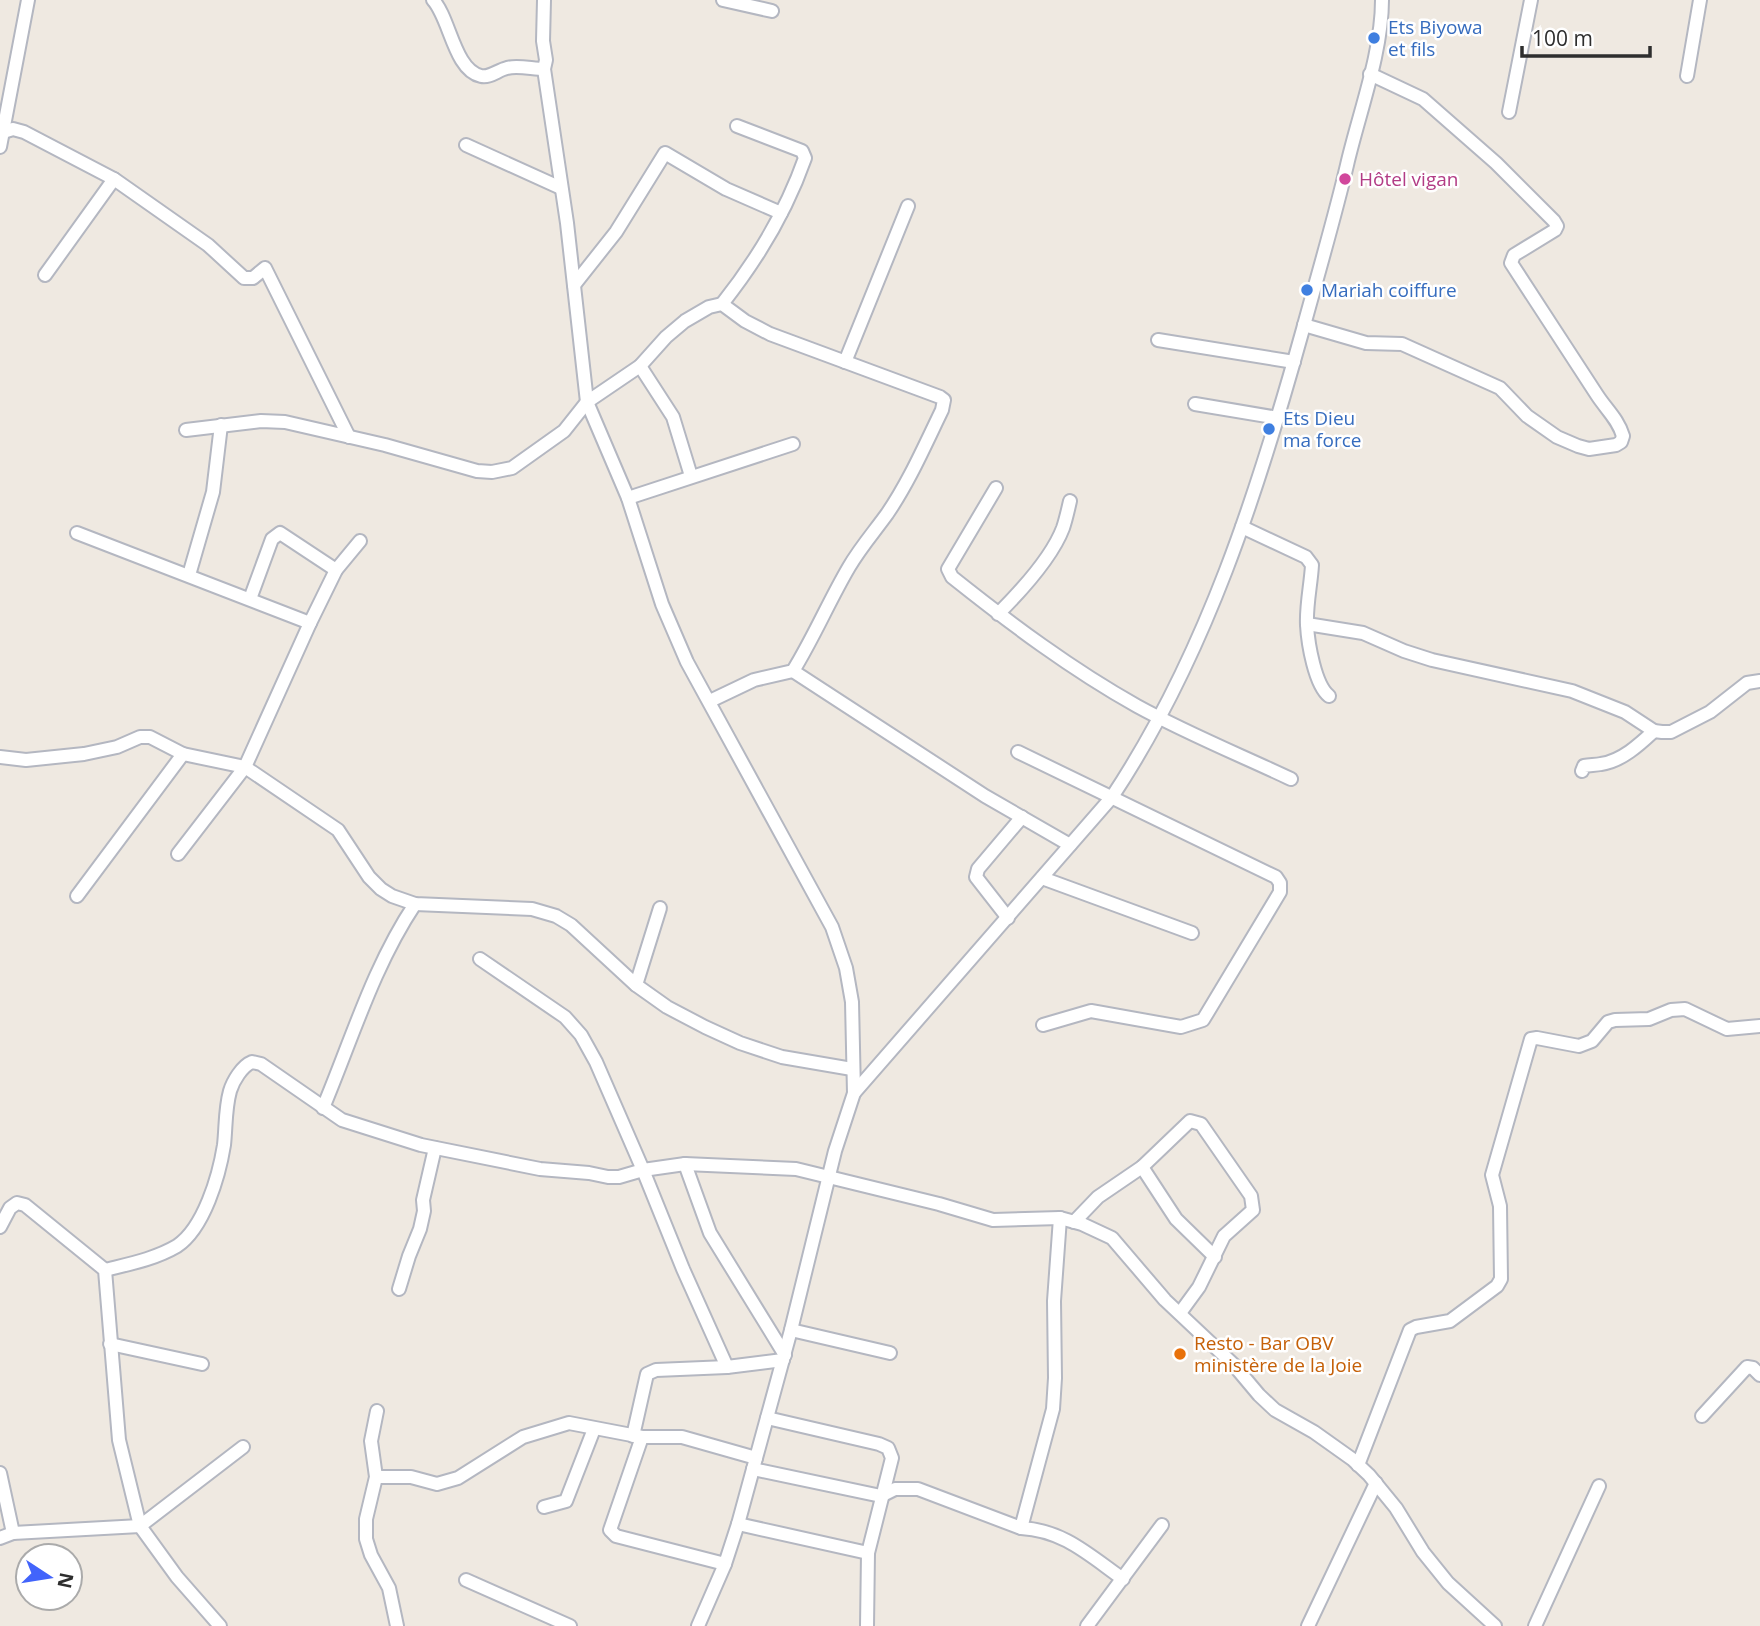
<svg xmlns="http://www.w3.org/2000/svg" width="1760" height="1626" font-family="'Open Sans',sans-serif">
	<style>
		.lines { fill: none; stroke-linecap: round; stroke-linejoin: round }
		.minor-casing { stroke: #b4b7c1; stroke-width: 16 }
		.minor { stroke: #fff; stroke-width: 12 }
		.shop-dot { fill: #3f7fe0; stroke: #fff; stroke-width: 2.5 }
		.hotel-dot { fill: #d1479c; stroke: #fff; stroke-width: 2.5 }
		.food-dot { fill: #e8710a; stroke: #fff; stroke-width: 2.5 }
		.labels { text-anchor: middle; stroke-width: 5; stroke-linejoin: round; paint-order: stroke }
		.shop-label { font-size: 19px; fill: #366cbe; stroke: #fff; text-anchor: start }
		.hotel-label { font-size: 19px; fill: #b23c85; stroke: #fff; text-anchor: start }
		.food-label { font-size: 19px; fill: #c56008; stroke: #fff; text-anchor: start }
	</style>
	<rect width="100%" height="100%" fill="#efe9e1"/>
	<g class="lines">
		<defs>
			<g id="minor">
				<path d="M 433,0 C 450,18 454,70 481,76 C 490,78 498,70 507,68 C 517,65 533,69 544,69"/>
				<path d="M 544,0 L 543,41 L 546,60 L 544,69 L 567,223 L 587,402 L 628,498 L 662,604 L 687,662 L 832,927 L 846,968 L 852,1002 L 854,1093 L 835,1151 L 791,1330 L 738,1524 L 725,1564 L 698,1626"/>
				<path d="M 723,0 L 772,11"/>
				<path d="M 1687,76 L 1700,0"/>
				<path d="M 1509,112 L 1531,0"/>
				<path d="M 0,133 L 13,129 L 24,132 L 114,179 L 208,245 L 244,278 L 253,278 L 265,268 L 349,437"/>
				<path d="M 466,145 L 561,188"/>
				<path d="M 0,147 L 28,0"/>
				<path d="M 45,275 L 114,179"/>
				<path d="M 574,285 L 616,232 L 665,153 L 726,189 L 781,213"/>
				<path d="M 722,304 C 757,260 786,212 805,158 L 802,151 L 737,126"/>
				<path d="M 1304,325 L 1366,343 L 1402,344 L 1500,388 L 1527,416 L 1557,437 L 1578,446 L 1589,449 L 1616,445 L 1621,442 L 1623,436 C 1618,419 1606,409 1597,395 C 1568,351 1540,307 1511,263 L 1514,255 L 1555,230 L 1557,226 L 1554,221 L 1496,163 L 1423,99 L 1370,74"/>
				<path d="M 1158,340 L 1294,362"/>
				<path d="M 845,362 L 908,206"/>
				<path d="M 640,366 L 673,417 L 691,476"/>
				<path d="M 1195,404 L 1278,418"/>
				<path d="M 186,430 L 261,421 L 285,422 L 385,445 L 477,471 L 492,472 L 512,468 L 564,431 L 587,402 L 640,366 L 666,337 L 685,321 L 709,307 L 722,304 L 745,321 L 770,334 L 940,397 L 944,400 L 942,410 C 925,445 909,482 887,514 C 874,532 860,548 849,567 C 829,601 814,637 793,671 L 754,680 L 710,701"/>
				<path d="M 996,488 L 948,569 L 952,577 C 1011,624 1071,669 1137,706 C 1186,733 1240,755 1291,779"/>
				<path d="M 628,498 L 793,444"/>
				<path d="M 1242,527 L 1306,557 L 1312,565 C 1311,584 1306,605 1307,625 C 1308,644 1315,685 1329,696"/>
				<path d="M 77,533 L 310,623"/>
				<path d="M 189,575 L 213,492 L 221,425"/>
				<path d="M 250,599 L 272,539 L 280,533 L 336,570"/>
				<path d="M 998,614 C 1020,592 1052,557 1063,528 C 1066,519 1068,510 1070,501"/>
				<path d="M 1307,624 L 1363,633 L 1404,651 L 1432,660 L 1572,691 L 1625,712 L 1654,731 L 1662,732 L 1671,732 L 1710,712 L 1747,683 L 1760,681"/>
				<path d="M 793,671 L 985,796 L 1070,845"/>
				<path d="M 1018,752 L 1276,877 L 1280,883 L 1280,892 L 1203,1020 L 1181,1027 L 1091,1011 L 1043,1025"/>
				<path d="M 0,757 L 26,760 L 84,754 L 117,747 L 140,737 L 150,737 L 183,754 L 245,767 L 338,830 L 369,877 L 381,889 L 392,896 L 415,904 L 532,909 L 556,916 L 571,925 L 636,985 L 667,1007 L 705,1027 L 740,1043 L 782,1057 L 852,1069"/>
				<path d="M 1582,771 L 1584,766 C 1590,765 1596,765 1601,764 C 1622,761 1640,744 1654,731"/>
				<path d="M 178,854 L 245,767 L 310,623 L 336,570 L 360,541"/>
				<path d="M 1042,878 L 1192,933"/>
				<path d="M 77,896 L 183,754"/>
				<path d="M 1008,918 L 976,877 L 978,869 L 1022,817"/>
				<path d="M 480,959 L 565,1017 L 581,1035 L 596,1062 L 643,1170 L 683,1269 L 727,1367"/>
				<path d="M 636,985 L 660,908"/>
				<path d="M 854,1093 L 1112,797 C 1206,655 1258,491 1303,329 C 1318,274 1334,220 1347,165 C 1359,113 1382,53 1382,0"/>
				<path d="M 323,1108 C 352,1039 373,967 415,904"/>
				<path d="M 685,1164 L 710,1233 L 785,1355"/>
				<path d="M 1142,1167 L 1176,1219 L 1215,1257"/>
				<path d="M 1074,1222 L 1098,1197 L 1142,1167 L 1190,1121 L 1201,1124 L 1251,1196 L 1253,1210 L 1224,1236 L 1199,1287 L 1180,1313"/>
				<path d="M 0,1227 L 10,1208 L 17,1203 L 25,1205 L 105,1270 L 119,1440 L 140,1526 L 177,1577 L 220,1626"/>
				<path d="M 105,1270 C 129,1264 155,1259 177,1246 C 204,1228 219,1176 224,1145 C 226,1127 225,1109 230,1091 C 233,1081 242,1066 252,1062 L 261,1064 L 342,1120 L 421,1145 L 540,1169 L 589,1173 L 608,1177 L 619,1177 L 643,1170 L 685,1164 L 796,1169 L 939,1204 L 993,1220 L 1060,1218 L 1082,1224 L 1112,1238 L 1165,1300 L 1233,1364 L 1259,1395 L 1275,1410 L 1314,1432 L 1352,1459 L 1369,1475 L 1396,1508 L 1423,1552 L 1448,1583 L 1495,1626"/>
				<path d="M 399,1289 L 409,1256 L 420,1229 L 424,1211 L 423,1200 L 435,1148"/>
				<path d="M 791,1330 L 890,1353"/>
				<path d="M 110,1344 L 202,1364"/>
				<path d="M 377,1411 L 371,1441 L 376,1477 L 366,1519 L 366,1539 L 371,1555 L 389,1588 L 397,1626"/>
				<path d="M 1702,1416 L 1747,1367 L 1753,1368 L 1760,1375"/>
				<path d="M 767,1418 L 879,1444 L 888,1448 L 892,1458 L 868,1553 L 867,1626"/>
				<path d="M 633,1436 L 647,1374 L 656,1370 L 727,1367 L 783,1360"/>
				<path d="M 642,1437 L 610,1530 L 616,1536 L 725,1564"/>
				<path d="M 1358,1465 L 1410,1330 L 1416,1327 L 1450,1321 L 1497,1286 L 1501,1279 L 1500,1206 L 1492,1175 L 1531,1039 L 1537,1038 L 1579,1046 L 1592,1041 L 1608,1022 L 1615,1020 L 1649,1019 L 1671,1010 L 1685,1009 L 1727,1029 L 1760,1026"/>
				<path d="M 753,1469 L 881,1496 L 895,1489 L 918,1489 L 1021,1528 C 1063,1530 1089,1555 1123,1579"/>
				<path d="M 0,1473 L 13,1533"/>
				<path d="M 376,1477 L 411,1477 L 437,1484 L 458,1478 L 523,1437 L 569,1423 L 642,1437 L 682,1437 L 756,1458"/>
				<path d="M 544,1507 L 566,1501 L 594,1429"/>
				<path d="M 738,1524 L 868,1553"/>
				<path d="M 1021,1528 L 1053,1409 L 1055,1378 L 1054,1301 L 1060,1218"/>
				<path d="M 0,1538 L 13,1533 L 140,1526 L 243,1447"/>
				<path d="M 466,1580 L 570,1626"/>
				<path d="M 1087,1626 L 1162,1525"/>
				<path d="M 1308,1626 L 1376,1483"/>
				<path d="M 1535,1626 L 1599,1486"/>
			</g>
		</defs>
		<use href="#minor" class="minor-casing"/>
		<use href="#minor" class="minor"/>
	</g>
	<g class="shop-dot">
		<circle cx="1374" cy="38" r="7"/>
		<circle cx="1307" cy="290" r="7"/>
		<circle cx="1269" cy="429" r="7"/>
	</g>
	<circle class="hotel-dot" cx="1345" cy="179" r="7"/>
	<circle class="food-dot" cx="1180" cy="1354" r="7"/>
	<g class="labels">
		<g class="shop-label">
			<text x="1388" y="34">Ets Biyowa<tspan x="1388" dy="22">et fils</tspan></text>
			<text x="1321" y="297">Mariah coiffure</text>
			<text x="1283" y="425">Ets Dieu<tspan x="1283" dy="22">ma force</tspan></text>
		</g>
		<g class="hotel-label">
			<text x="1359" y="186">Hôtel vigan</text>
		</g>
		<g class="food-label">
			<text x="1194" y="1350">Resto - Bar OBV<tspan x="1194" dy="22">ministère de la Joie</tspan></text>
		</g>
	</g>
	<g transform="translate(49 1577) rotate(102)"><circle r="33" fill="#ffffff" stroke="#ababab" stroke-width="2"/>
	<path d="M0-5L12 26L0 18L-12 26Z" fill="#4264fb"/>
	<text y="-10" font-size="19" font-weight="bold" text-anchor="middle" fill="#2e2e2e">N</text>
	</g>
	<path d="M1522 46v10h128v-10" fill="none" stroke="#2e2e2e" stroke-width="3.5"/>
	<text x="1532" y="46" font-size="21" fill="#2e2e2e" stroke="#ffffff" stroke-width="5" paint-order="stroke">100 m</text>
</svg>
